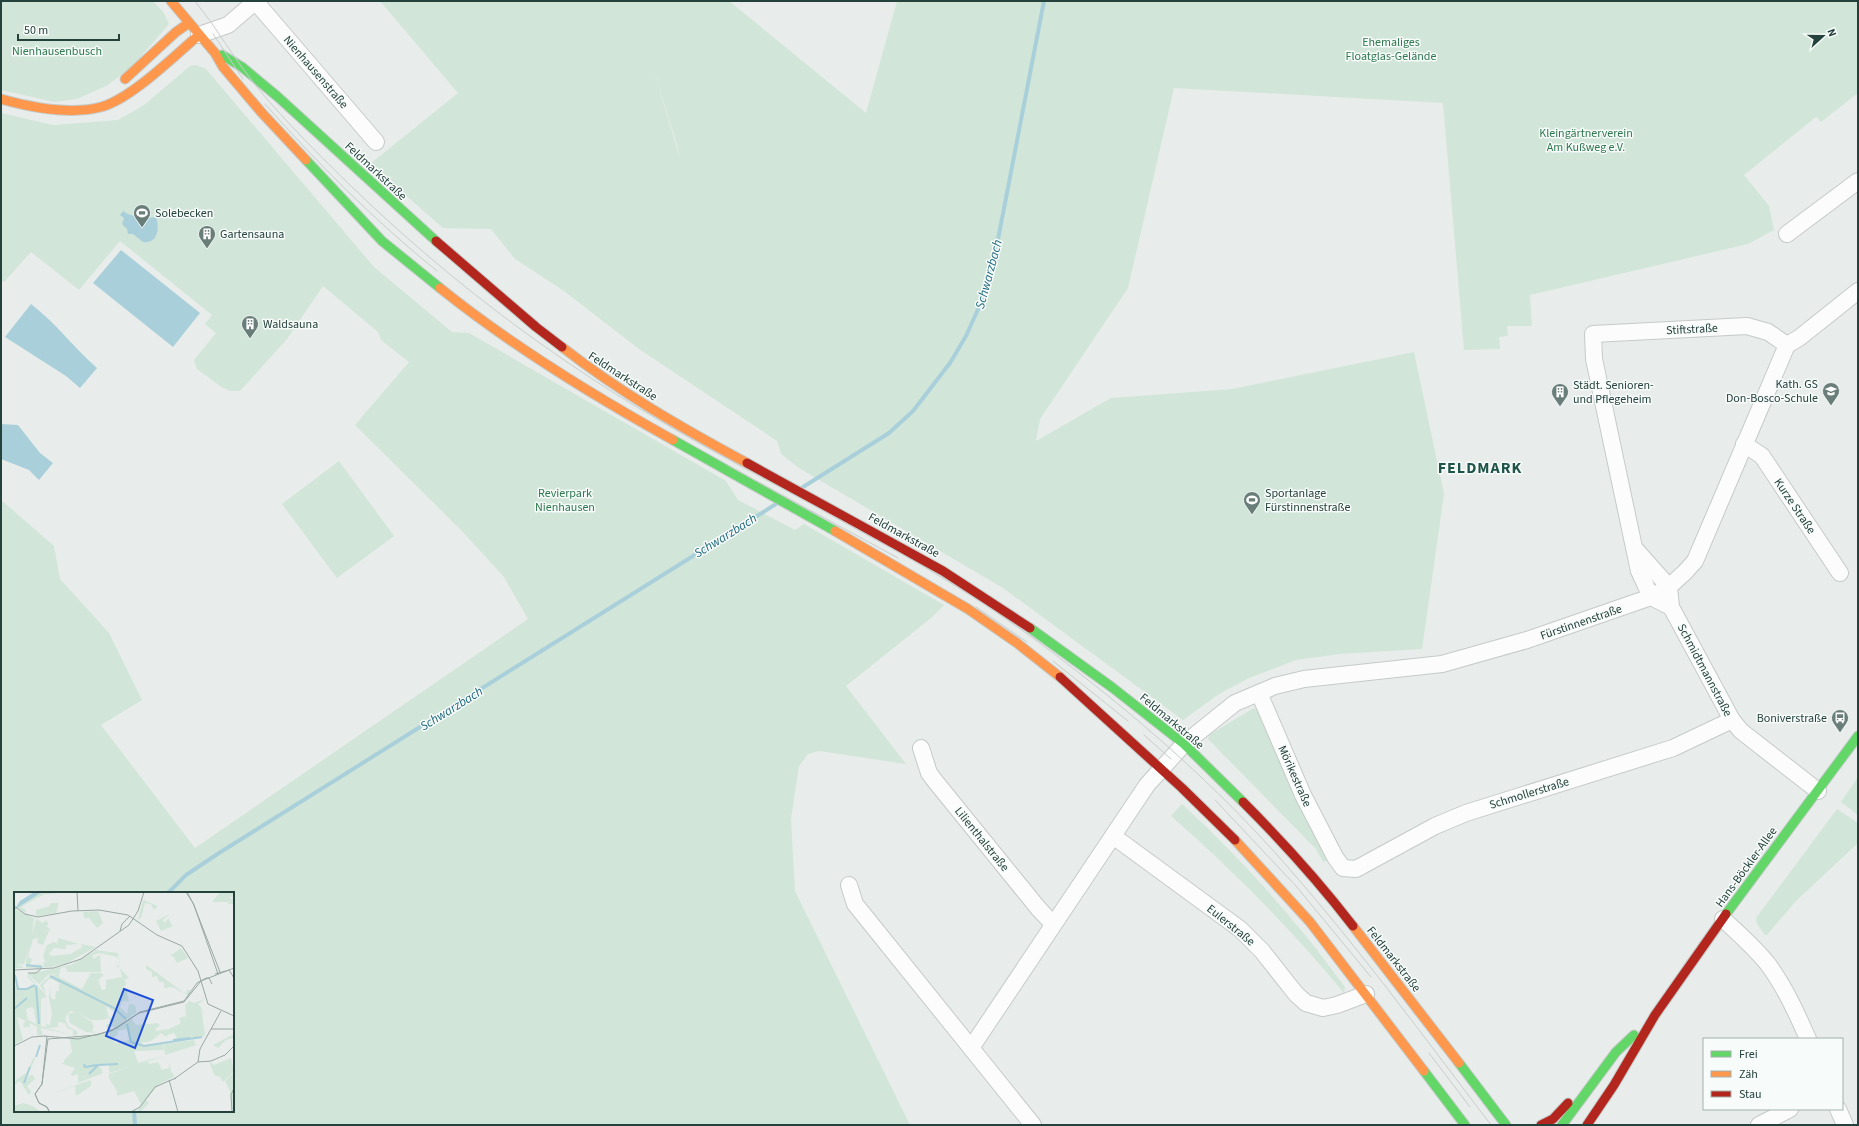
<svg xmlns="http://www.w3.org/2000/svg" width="1859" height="1126" font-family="'Source Sans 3',sans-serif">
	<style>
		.green { fill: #d1e5d9; fill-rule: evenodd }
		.water { fill: #a9d0da }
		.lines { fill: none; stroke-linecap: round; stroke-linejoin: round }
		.stream { stroke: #a9d0da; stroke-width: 4 }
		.street-casing { stroke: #c5cac8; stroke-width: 18 }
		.fast-casing { stroke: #c3cac8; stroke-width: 11 }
		.slow-casing { stroke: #c3cac8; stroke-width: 11 }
		.jam-casing { stroke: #c3cac8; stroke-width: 11 }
		.street { stroke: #fcfcfc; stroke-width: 16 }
		.fast { stroke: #63d668; stroke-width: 9 }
		.slow { stroke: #ff974d; stroke-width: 9 }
		.jam { stroke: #b3261e; stroke-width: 9 }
		.tram { stroke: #c9cdcc; stroke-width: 1 }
		.labels { text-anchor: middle; stroke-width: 3; stroke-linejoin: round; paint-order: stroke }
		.park-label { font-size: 12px; fill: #2e794f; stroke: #f7fbf9 }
		.street-label { font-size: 12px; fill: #24413b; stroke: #f7fbf9 }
		.poi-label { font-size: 12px; fill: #24413b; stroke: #f7fbf9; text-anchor: start }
		.water-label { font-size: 13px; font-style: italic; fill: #1d687e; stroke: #f7fbf9 }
		.district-label { font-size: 16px; font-weight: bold; letter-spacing: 1px; fill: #1f544a; stroke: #f7fbf9 }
		.inset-river { fill: none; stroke: #a9d0da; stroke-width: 2 }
		.inset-road { fill: none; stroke: #9aa8a5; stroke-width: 1 }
		.view { fill: #1d4ed8; fill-opacity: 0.15; stroke: #1d4ed8; stroke-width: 2 }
		.inset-edge { fill: none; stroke: #24413b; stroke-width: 2 }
	</style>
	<rect width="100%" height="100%" fill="#e8edeb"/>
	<g class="green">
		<path d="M 1,1 L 153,1 L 164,13 L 169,24 L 130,69 L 106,86 L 77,99 L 54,102 L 1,90 Z"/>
		<path d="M 380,1 L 729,1 L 866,113 L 897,1 L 1858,1 L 1858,93 L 1821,122 L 1816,117 L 1744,175 L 1769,206 L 1774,230 L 1748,244 L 1530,295 L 1532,326 L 1507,326 L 1508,336 L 1499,337 L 1500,349 L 1464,350 L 1443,103 L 1174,88 L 1128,288 L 1040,419 L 1036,441 L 1111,398 L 1232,389 L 1414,352 L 1444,494 L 1422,649 L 1339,654 L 1296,660 L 1249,678 L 1219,694 L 1183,720 L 1003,588 L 799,468 L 781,454 L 777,441 L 639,349 L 564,291 L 515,259 L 491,229 L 443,228 L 370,164 L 458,93 ZM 649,55 L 678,148 L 680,158 Z"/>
		<path d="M 196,65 L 206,69 L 374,267 L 452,332 L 469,333 L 726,481 L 738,500 L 795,530 L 804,524 L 944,605 L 931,618 L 846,686 L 906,764 L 819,751 L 808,754 L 799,766 L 791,819 L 795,891 L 910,1125 L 1,1125 L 1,500 L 54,546 L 60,579 L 109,633 L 142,700 L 101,725 L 195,848 L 528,619 L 504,577 L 462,531 L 355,425 L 409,362 L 382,341 L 378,332 L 323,286 L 287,339 L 240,391 L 230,391 L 220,386 L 197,369 L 194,360 L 216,333 L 205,324 L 212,315 L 120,241 L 79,290 L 31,252 L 4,282 L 1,280 L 1,113 L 53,125 L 118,120 L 144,105 L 190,66 ZM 15,893 L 233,893 L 233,1111 L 15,1111 Z"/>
		<path d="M 339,461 L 394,536 L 337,578 L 282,504 Z"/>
		<path d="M 1254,708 L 1259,712 L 1328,860 L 1323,862 L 1316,849 L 1208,739 L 1209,735 Z"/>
		<path d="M 1858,777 L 1858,815 L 1841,802 Z"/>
		<path d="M 1182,804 C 1242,859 1297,921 1345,987 L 1344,993 C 1292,930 1233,870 1171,816 Z"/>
		<path d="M 1837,809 L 1858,823 L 1858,843 L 1796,901 L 1766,936 L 1757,924 L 1756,918 Z"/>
	</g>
	<g class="water">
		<path d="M 123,211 C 131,217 145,219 156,217 C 160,228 158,244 143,242 L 133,234 L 128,234 L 127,229 L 122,224 L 124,218 L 120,215 Z"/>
		<path d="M 121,250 L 200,313 L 173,347 L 93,283 Z"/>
		<path d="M 31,304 C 56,323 74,348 97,368 L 80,388 L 66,376 L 5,337 Z"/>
		<path d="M 1,424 L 18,425 L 40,453 L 53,463 L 39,480 L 29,470 L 1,459 Z"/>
	</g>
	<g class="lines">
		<g class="stream">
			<path d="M 803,487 L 889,433 L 913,411 L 950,363 L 966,336 L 984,296 L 994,260 L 1044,1"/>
			<path d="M 168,893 L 186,875 L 219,853 L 776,504"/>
			<path d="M 134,1111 L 135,1125"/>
		</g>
		<defs>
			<g id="street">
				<path d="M 257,1 L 261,8 L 376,142"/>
				<path d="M 199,35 L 228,25 L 256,1"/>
				<path d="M 1787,234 L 1858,181"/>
				<path d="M 1744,444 L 1762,456 L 1840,573"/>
				<path d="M 1636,550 L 1669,587 L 1671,607 L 1732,720 L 1741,731 L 1818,791"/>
				<path d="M 1671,607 L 1651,597 L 1639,571 L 1594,359 L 1593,334 L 1747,326 L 1768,332 L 1787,345"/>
				<path d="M 1259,693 L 1303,795 L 1335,857 L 1343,868 L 1356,869 L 1435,826 L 1466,813 L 1673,748 L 1732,720"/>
				<path d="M 921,748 L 929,773 L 935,781 L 1038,908 L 1053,924"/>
				<path d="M 1113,836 L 1240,929 L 1262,951 L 1296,994 L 1306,1003 L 1323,1008 L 1337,1005 L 1366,994"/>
				<path d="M 849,885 L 855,904 L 1033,1125"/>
				<path d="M 1723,919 C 1738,933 1754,947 1767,963 C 1784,985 1797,1014 1808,1039"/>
				<path d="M 971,1048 L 1147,785 L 1184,744 L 1235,703 L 1275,686 L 1304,679 L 1442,664 L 1527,640 L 1651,597 C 1669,588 1682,577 1695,561 L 1787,345 L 1799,338 L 1858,291"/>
				<path d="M 1838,1109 L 1845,1125"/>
				<path d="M 1759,1125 L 1790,1109"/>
			</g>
			<g id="fast">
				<path d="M 222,55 L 242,67 L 278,97 L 436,241"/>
				<path d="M 306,160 L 382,241 L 440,288"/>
				<path d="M 673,440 L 835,531"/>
				<path d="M 1030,628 L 1113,688 L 1184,744 L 1243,802"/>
				<path d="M 1726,914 L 1858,736"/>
				<path d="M 1459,1063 L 1506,1125"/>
				<path d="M 1424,1071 L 1465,1125"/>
				<path d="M 1562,1125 L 1616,1052 L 1634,1035"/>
			</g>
			<g id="slow">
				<path d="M 171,1 L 215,53 L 223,67 L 262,113 L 306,160"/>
				<path d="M 125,79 L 176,32 L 189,23"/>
				<path d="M 1,99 C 30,107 71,115 101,107 C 131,99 174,56 199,35"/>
				<path d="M 440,288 C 512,346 592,395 673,440"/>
				<path d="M 562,347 C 621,393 682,428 747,463"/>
				<path d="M 835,531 L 968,609 L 1017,643 L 1060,677"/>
				<path d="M 1235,840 L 1310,922 L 1424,1071"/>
				<path d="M 1353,926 L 1459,1063"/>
			</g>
			<g id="jam">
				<path d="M 436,241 L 536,327 L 562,347"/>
				<path d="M 747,463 L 943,571 L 1030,628"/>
				<path d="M 1060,677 L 1182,788 L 1235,840"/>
				<path d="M 1243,802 C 1282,841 1320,883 1353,926"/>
				<path d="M 1541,1125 L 1553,1119 L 1568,1103"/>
				<path d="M 1587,1125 L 1614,1085 L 1655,1015 L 1726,914"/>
			</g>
		</defs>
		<use href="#street" class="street-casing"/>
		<use href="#fast" class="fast-casing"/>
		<use href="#slow" class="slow-casing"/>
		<use href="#jam" class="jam-casing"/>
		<use href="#street" class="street"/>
		<use href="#fast" class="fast"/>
		<use href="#slow" class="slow"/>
		<use href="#jam" class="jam"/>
		<g class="tram">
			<path d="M 195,1 C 217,28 234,59 256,86 C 285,121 319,155 352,187 C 436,268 527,339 627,401 C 755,480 895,540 1019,628 C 1115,697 1208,776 1286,865 C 1359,948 1424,1037 1491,1125"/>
			<path d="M 213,34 L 243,79"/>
			<path d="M 265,104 C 318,164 375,221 437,271"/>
			<path d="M 729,466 L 898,558"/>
			<path d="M 976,607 L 1027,642"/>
			<path d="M 1053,661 L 1128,721"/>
			<path d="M 1144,735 L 1171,759"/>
			<path d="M 1215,800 L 1296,886 L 1371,977"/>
			<path d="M 1429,1053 L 1470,1107"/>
		</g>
	</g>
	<defs>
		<symbol id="stadium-pin" viewBox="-11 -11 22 30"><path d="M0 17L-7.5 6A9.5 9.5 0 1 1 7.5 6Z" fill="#697d79" stroke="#f7fbf9"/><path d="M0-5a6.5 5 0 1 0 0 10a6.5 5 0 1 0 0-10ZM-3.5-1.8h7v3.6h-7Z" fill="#fff"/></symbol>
		<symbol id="building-pin" viewBox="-11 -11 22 30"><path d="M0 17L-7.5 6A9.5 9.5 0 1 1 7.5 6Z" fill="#697d79" stroke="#f7fbf9"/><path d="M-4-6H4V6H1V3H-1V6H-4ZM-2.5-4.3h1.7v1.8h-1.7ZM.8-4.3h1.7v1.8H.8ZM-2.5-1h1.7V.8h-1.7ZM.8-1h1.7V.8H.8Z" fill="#fff"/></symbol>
		<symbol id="school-pin" viewBox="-11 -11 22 30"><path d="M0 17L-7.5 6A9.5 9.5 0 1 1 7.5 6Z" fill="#697d79" stroke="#f7fbf9"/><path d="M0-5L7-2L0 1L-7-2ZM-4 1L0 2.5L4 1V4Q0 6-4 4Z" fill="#fff"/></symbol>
		<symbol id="bus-pin" viewBox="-11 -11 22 30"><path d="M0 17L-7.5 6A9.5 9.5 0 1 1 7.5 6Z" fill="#697d79" stroke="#f7fbf9"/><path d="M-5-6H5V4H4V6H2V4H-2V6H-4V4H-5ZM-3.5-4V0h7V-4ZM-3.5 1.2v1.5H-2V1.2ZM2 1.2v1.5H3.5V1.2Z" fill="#fff"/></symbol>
	</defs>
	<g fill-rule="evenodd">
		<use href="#stadium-pin" x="132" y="203" width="20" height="27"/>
		<use href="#building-pin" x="197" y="224" width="20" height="27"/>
		<use href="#building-pin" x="240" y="314" width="20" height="27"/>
		<use href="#school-pin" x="1821" y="381" width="20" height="27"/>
		<use href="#building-pin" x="1550" y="382" width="20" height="27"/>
		<use href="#stadium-pin" x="1242" y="490" width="20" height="27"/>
		<use href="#bus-pin" x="1830" y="708" width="20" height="27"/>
	</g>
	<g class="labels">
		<g class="park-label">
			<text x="1391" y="46">Ehemaliges<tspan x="1391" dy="14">Floatglas-Gelände</tspan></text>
			<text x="57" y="55">Nienhausenbusch</text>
			<text x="1586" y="137">Kleingärtnerverein<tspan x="1586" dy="14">Am Kußweg e.V.</tspan></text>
			<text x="565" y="497">Revierpark<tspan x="565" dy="14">Nienhausen</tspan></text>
		</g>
		<g class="street-label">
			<text transform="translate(316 72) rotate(49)" y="4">Nienhausenstraße</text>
			<text transform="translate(376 171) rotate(43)" y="4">Feldmarkstraße</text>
			<text transform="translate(1692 329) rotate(-3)" y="4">Stiftstraße</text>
			<text transform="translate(623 376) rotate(33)" y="4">Feldmarkstraße</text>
			<text transform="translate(1795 506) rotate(56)" y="4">Kurze Straße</text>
			<text transform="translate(904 535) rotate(29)" y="4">Feldmarkstraße</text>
			<text transform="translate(1581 622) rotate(-19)" y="4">Fürstinnenstraße</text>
			<text transform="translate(1705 670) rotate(62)" y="4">Schmidtmannstraße</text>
			<text transform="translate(1172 721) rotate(40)" y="4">Feldmarkstraße</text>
			<text transform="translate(1295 776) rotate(66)" y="4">Mörikestraße</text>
			<text transform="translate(1529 793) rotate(-17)" y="4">Schmollerstraße</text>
			<text transform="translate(982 839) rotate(51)" y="4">Lilienthalstraße</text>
			<text transform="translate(1746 867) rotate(-54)" y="4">Hans-Böckler-Allee</text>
			<text transform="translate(1231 925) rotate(39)" y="4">Eulerstraße</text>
			<text transform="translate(1394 959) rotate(52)" y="4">Feldmarkstraße</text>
		</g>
		<g class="poi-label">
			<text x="155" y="217">Solebecken</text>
			<text x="220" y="238">Gartensauna</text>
			<text x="263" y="328">Waldsauna</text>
			<text x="1818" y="388" text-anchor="end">Kath. GS<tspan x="1818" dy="14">Don-Bosco-Schule</tspan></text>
			<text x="1573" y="389">Städt. Senioren-<tspan x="1573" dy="14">und Pflegeheim</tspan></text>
			<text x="1265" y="497">Sportanlage<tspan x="1265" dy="14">Fürstinnenstraße</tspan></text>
			<text x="1827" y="722" text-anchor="end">Boniverstraße</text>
		</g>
		<g class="water-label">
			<text transform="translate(988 274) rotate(-75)" y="5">Schwarzbach</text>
			<text transform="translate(725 535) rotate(-32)" y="5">Schwarzbach</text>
			<text transform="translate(451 708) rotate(-32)" y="5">Schwarzbach</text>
		</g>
		<g class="district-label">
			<text x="1480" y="473">FELDMARK</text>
		</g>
	</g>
	<g transform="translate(14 892)">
		<rect width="220" height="220" fill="#e8edeb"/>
		<path d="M 28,0 L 43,2 L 31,2 L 10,13 L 7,16 L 11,17 L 12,21 L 3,16 ZM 206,0 L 220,0 L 220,4 L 215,6 L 220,7 L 220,12 L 214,12 L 215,10 L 198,10 ZM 129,8 L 144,14 L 140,18 L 137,12 L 131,11 L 127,26 L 124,28 ZM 37,11 L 45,11 L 42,21 L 22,24 L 22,18 L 36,14 ZM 1,17 L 20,26 L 18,43 L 22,27 L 29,31 L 32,28 L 35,32 L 32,34 L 37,38 L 28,40 L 35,39 L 29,53 L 23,51 L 24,46 L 19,47 L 14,65 L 18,67 L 16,74 L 26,72 L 30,75 L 29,70 L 32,70 L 29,65 L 33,53 L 40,50 L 43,52 L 44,46 L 65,52 L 52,53 L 52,57 L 40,56 L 35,62 L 37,64 L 57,62 L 68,55 L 67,52 L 82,55 L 51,72 L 37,75 L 12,76 L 12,68 L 17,50 L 10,72 L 6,70 L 10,73 L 3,72 L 10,76 L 0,76 ZM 84,19 L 89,31 L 83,36 L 75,26 L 70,26 L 69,20 ZM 156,22 L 149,28 L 150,31 L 157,24 L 155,27 L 158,34 L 162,33 L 147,39 L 142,29 ZM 167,56 L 174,66 L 163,71 L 159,64 L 156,64 ZM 82,58 L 104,61 L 106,74 L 103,76 L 103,73 L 106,74 L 104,65 L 85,61 L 78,63 L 80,67 L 86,63 L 87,80 L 54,80 L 51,75 L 46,77 L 46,81 L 34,83 L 25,92 L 14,82 L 57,73 ZM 132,73 L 169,100 L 173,101 L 173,97 L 177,99 L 174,103 L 158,95 L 150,96 L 150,90 L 145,90 L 143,84 L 138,85 L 138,80 L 132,77 ZM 106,76 L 115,86 L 111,87 L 112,93 L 107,95 L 112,96 L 115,110 L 109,109 L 106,115 L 113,122 L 115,112 L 119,112 L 122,115 L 122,121 L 100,137 L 99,134 L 93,136 L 92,133 L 96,131 L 95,126 L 103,123 L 92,114 L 95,126 L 88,128 L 77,128 L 62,120 L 78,130 L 80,135 L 78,139 L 82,141 L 72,140 L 56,131 L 54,122 L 61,120 L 57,119 L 53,122 L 51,127 L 54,134 L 64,140 L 63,143 L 59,144 L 59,138 L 53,136 L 51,131 L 44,130 L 44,135 L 33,136 L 55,142 L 55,145 L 54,142 L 27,136 L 29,144 L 23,143 L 23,135 L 16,131 L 15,137 L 13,134 L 10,136 L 9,132 L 12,129 L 3,125 L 9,148 L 0,152 L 0,94 L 3,93 L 8,98 L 22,93 L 14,86 L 13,82 L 31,102 L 32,105 L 27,107 L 27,134 L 32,135 L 32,132 L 36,133 L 38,121 L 35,106 L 36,96 L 37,106 L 41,108 L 42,99 L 45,99 L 45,91 L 36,86 L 29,93 L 32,103 L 26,93 L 35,85 L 45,81 L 45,85 L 68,97 L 77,81 L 88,81 L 89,84 L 84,88 L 88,98 L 92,97 L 92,88 L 108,85 ZM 18,115 L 20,117 L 22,132 L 14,128 L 12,117 ZM 191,107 L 184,112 L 187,115 L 189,119 L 189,122 L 187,115 L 191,144 L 163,147 L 159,138 L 160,141 L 153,143 L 153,145 L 147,141 L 137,149 L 127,151 L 130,153 L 149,151 L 150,158 L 120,159 L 124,171 L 150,163 L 121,173 L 151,164 L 134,170 L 135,172 L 144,170 L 148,178 L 155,176 L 155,171 L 158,181 L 164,181 L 159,181 L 160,185 L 144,193 L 132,208 L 135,211 L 126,220 L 124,218 L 127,212 L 120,199 L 103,204 L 103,199 L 95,186 L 95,182 L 120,173 L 95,181 L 95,172 L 85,173 L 89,181 L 64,191 L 64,182 L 58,184 L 57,182 L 61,176 L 46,171 L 50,171 L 50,168 L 58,160 L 56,148 L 59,146 L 94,140 L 95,145 L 95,140 L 117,126 L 122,133 L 144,131 L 146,134 L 142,136 L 142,139 L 155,137 L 167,131 L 165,126 L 147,132 L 172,124 L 171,113 L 175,109 L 180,111 ZM 113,137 L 115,148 L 101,151 L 99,146 L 104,142 L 103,139 ZM 220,142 L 220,146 L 212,148 L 204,156 L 199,153 ZM 180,148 L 182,153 L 189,151 L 151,163 L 150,152 ZM 20,165 L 21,167 L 11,188 L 18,182 L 21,187 L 13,194 L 17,200 L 15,203 L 6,189 L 0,193 L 2,188 L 12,181 ZM 217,166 L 220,179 L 209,190 L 205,184 L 201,184 L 195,170 L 200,173 ZM 220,180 L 220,220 L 218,220 L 216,199 L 211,189 ZM 77,188 L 77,194 L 62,204 L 61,194 L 30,204 ZM 9,211 L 19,214 L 27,220 L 0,220 L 0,214 Z" fill="#d1e5d9" fill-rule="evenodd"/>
		<path d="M 20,0 L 28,0 L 0,18 L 6,9 Z" fill="#a9d0da"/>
		<path class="inset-river" d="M 12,73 L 28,75M 1,83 L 4,97 L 13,97 L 21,93M 36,84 L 100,116 L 112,127M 22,94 L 25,132M 0,117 L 13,106M 113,132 L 117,150 L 130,154 L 188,145M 159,148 L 176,146M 22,165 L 26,153M 70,172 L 71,175 L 83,173M 75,182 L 84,173 L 104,172M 10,191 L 16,175"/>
		<path class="inset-road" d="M 63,0 L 64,19M 172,0 L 179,11 L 206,80M 173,0 L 180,13 L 204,82M 0,14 L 11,22 L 24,25 L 58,19 L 85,18 L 114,23 L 143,43 L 168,54 L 184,79 L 194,112 L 220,124M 106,39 L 108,32 L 116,24M 0,78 L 40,76 L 67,67 L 115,33 L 124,19 L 130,0M 14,81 L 22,81 L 27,77M 201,82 L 215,78 L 220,86M 197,137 L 220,137M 30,144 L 64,147 L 97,139 L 125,121 L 170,110 L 187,89 L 220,76M 33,144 L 28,192 L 21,202 L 25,211 L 33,215 L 35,220M 0,154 L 18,145 L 31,144M 184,170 L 186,157 L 207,119M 184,170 L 197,169 L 211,163 L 220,154M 160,187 L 184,170M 155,188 L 164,220M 36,220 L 33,215 L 25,211 L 21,202 L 28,192 L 34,147 L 83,143 L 103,136 L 126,120 L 170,109 L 183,91 L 192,86 L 195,86 L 198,92M 117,220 L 126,215 L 141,195 L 162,186M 218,220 L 217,203 L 220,196"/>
		<path class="view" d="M 110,97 L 139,108 L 121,156 L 92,144 Z"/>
		<rect width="220" height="220" class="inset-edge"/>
	</g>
	<rect width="1859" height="1126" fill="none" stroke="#24413b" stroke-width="4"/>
	<rect x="1703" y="1038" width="140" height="72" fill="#f7fbf9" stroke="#a3b1ad"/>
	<rect x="1711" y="1051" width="20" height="6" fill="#63d668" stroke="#a3b1ad"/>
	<text x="1739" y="1058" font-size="12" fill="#24413b">Frei</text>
	<rect x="1711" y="1071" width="20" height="6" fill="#ff974d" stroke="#a3b1ad"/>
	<text x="1739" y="1078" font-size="12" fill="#24413b">Zäh</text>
	<rect x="1711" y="1091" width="20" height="6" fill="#b3261e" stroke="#a3b1ad"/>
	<text x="1739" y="1098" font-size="12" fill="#24413b">Stau</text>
	<g transform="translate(1823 36) rotate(69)" stroke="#f7fbf9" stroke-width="3" paint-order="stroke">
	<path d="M0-3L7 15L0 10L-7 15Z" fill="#24413b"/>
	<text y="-6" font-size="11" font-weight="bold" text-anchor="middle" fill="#24413b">N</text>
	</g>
	<path d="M18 34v6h101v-6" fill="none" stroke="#24413b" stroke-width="2"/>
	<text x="24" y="34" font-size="12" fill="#24413b" stroke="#f7fbf9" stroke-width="3" paint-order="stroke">50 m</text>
</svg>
